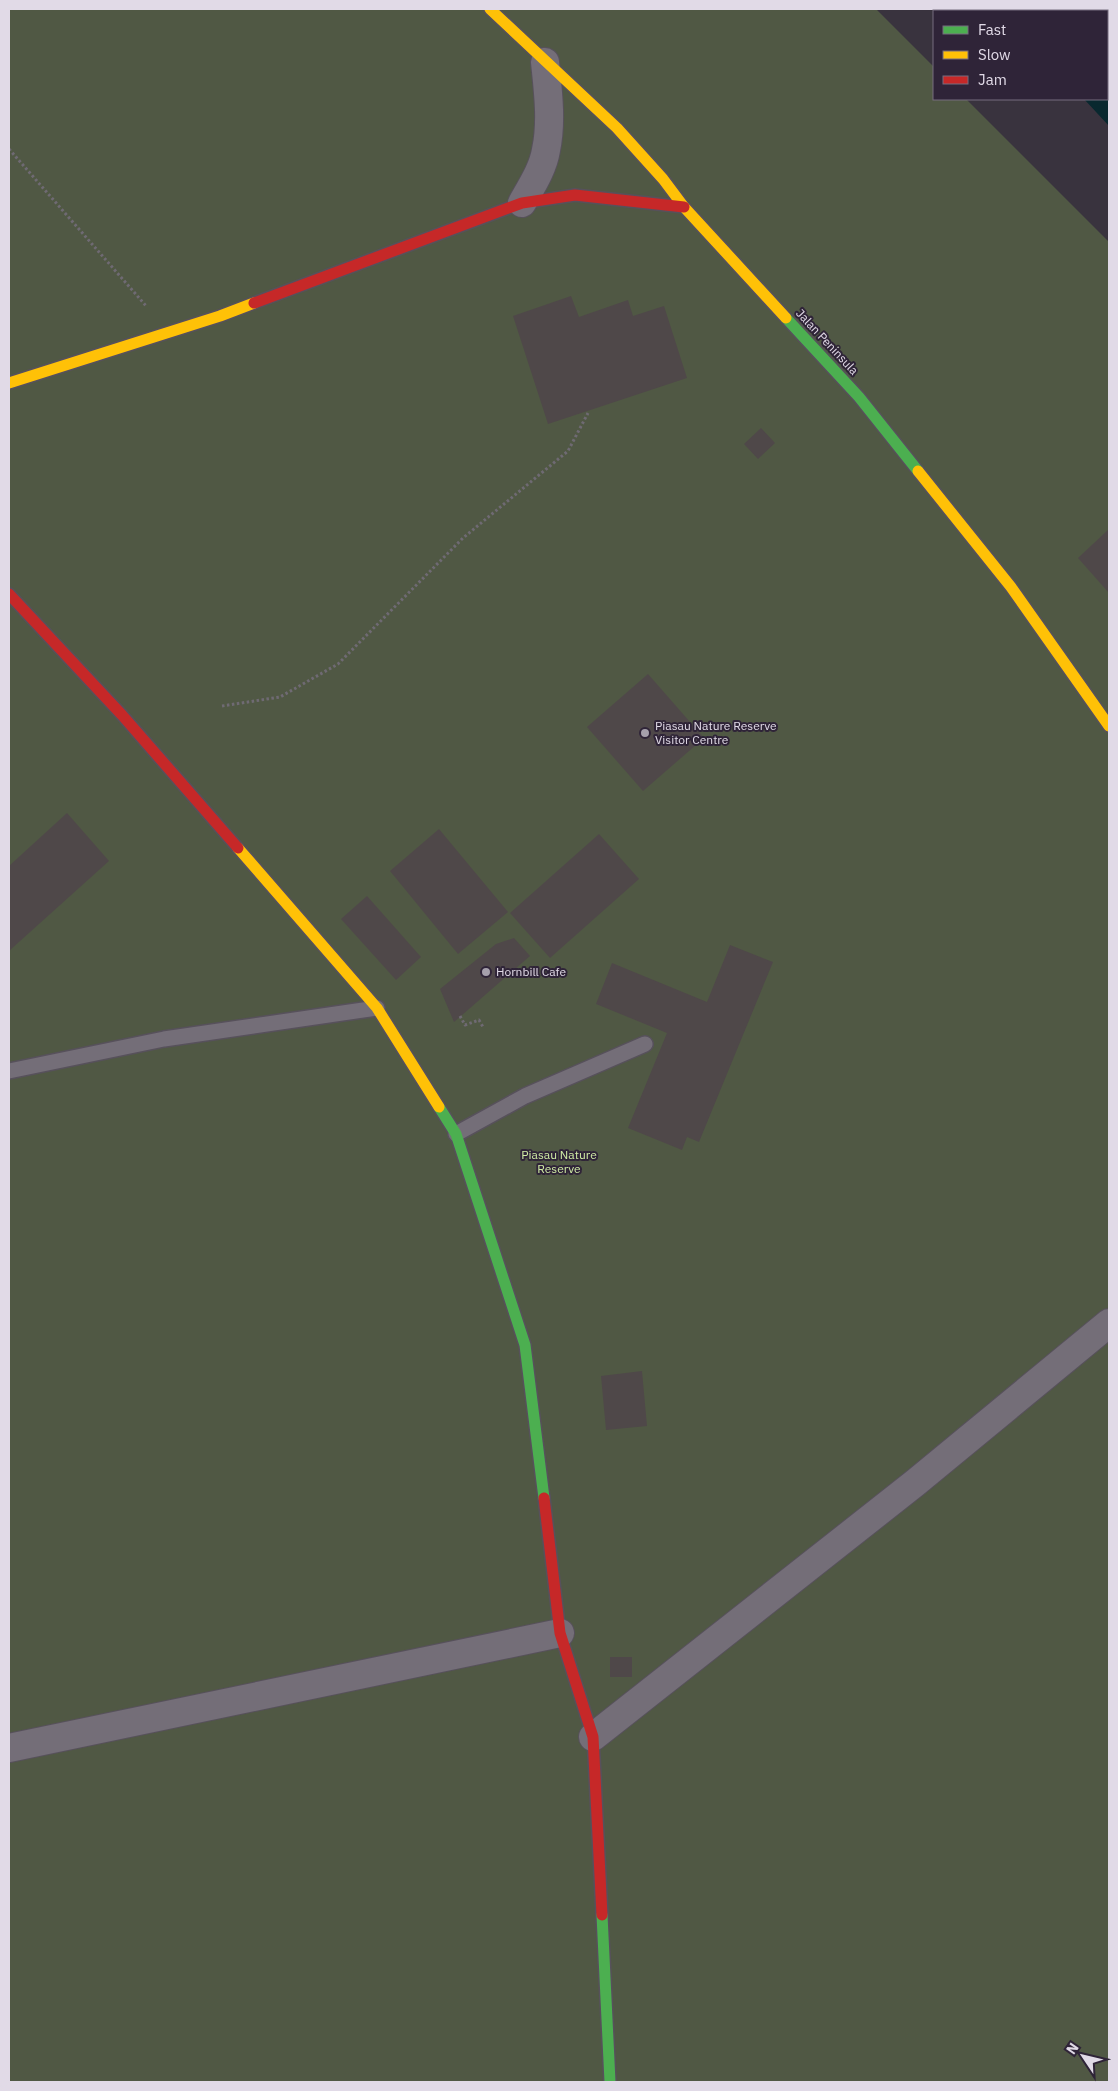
<svg xmlns="http://www.w3.org/2000/svg" width="1118" height="2091" font-family="'IBM Plex Sans',sans-serif">
	<style>
		.green { fill: #505844 }
		.water { fill: #09282f }
		.building { fill: #4f4849 }
		.lines { fill: none; stroke-linecap: round; stroke-linejoin: round }
		.lane-casing { stroke: #57515b; stroke-width: 18 }
		.street-casing { stroke: #57515b; stroke-width: 30 }
		.fast-casing { stroke: #57515b; stroke-width: 14 }
		.slow-casing { stroke: #57515b; stroke-width: 14 }
		.jam-casing { stroke: #57515b; stroke-width: 14 }
		.path { stroke: #6f6a73; stroke-width: 3; stroke-dasharray: 2.5 2.5; stroke-linecap: butt }
		.lane { stroke: #746e78; stroke-width: 15 }
		.street { stroke: #746e78; stroke-width: 28 }
		.fast { stroke: #4caf50; stroke-width: 11 }
		.slow { stroke: #ffc107; stroke-width: 11 }
		.jam { stroke: #c62828; stroke-width: 11 }
		.poi-dot { fill: #a6a0ac; stroke: #2f2438; stroke-width: 2 }
		.labels { text-anchor: middle; stroke-width: 4; stroke-linejoin: round; paint-order: stroke }
		.street-label { font-size: 12px; fill: #e1dae7; stroke: #2f2438 }
		.poi-label { font-size: 12px; fill: #e1dae7; stroke: #2f2438; text-anchor: start }
		.park-label { font-size: 12px; fill: #d1eda5; stroke: #2f2438 }
	</style>
	<rect width="100%" height="100%" fill="#39333e"/>
	<path class="green" d="M 9,9 L 876,9 L 934,67 L 934,99 L 966,99 L 1109,242 L 1109,2082 L 9,2082 Z"/>
	<path class="water" d="M 999,9 L 1109,9 L 1109,126 L 1084,99 L 1107,99 L 1107,11 L 1001,11 Z"/>
	<g class="building">
		<path d="M 571,296 L 579,317 L 628,300 L 633,316 L 664,306 L 687,378 L 548,424 L 513,316 Z"/>
		<path d="M 761,428 L 775,443 L 758,459 L 744,444 Z"/>
		<path d="M 1109,529 L 1109,593 L 1078,558 Z"/>
		<path d="M 648,674 L 704,738 L 643,791 L 587,727 Z"/>
		<path d="M 67,813 L 109,861 L 9,951 L 9,866 Z"/>
		<path d="M 439,829 L 508,912 L 458,954 L 390,871 Z"/>
		<path d="M 599,834 L 639,879 L 550,958 L 510,913 Z"/>
		<path d="M 367,896 L 421,957 L 396,980 L 341,919 Z"/>
		<path d="M 514,938 L 530,956 L 454,1022 L 440,989 L 496,944 Z"/>
		<path d="M 730,945 L 773,962 L 699,1142 L 687,1137 L 682,1150 L 628,1128 L 667,1033 L 596,1004 L 612,963 L 707,1002 Z"/>
		<path d="M 642,1371 L 647,1426 L 606,1430 L 601,1376 Z"/>
		<rect x="610" y="1657" width="22" height="20"/>
	</g>
	<g class="lines">
		<defs>
			<g id="lane">
				<path d="M 9,1071 L 164,1039 L 377,1008"/>
				<path d="M 456,1134 L 525,1096 L 645,1044"/>
			</g>
			<g id="street">
				<path d="M 522,203 C 531,187 543,169 546,150 C 552,122 548,91 545,62"/>
				<path d="M 593,1737 L 915,1483 L 1109,1323"/>
				<path d="M 9,1748 L 560,1633"/>
			</g>
			<g id="fast">
				<path d="M 786,318 L 859,397 L 918,471"/>
				<path d="M 439,1107 L 456,1134 L 525,1345 L 544,1498"/>
				<path d="M 602,1915 L 610,2082"/>
			</g>
			<g id="slow">
				<path d="M 490,9 L 617,128 L 663,179 L 684,207 L 786,318"/>
				<path d="M 9,383 L 220,316 L 254,303"/>
				<path d="M 918,471 L 1011,587 L 1109,726"/>
				<path d="M 238,848 L 377,1008 L 439,1107"/>
			</g>
			<g id="jam">
				<path d="M 254,303 L 522,203 L 575,195 L 684,207"/>
				<path d="M 9,594 L 122,715 L 238,848"/>
				<path d="M 544,1498 L 560,1633 L 593,1737 L 602,1915"/>
			</g>
		</defs>
		<use href="#lane" class="lane-casing"/>
		<use href="#street" class="street-casing"/>
		<use href="#fast" class="fast-casing"/>
		<use href="#slow" class="slow-casing"/>
		<use href="#jam" class="jam-casing"/>
		<g class="path">
			<path d="M 9,149 L 147,307"/>
			<path d="M 222,706 L 280,697 L 338,664 L 463,538 L 568,451 L 588,413"/>
			<path d="M 460,1016 L 465,1025 L 479,1020 L 483,1027"/>
		</g>
		<use href="#lane" class="lane"/>
		<use href="#street" class="street"/>
		<use href="#fast" class="fast"/>
		<use href="#slow" class="slow"/>
		<use href="#jam" class="jam"/>
	</g>
	<g class="poi-dot">
		<circle cx="645" cy="733" r="5"/>
		<circle cx="486" cy="972" r="5"/>
	</g>
	<g class="labels">
		<g class="street-label">
			<text transform="translate(827 342) rotate(47)" y="4">Jalan Peninsula</text>
		</g>
		<g class="poi-label">
			<text x="655" y="730">Piasau Nature Reserve<tspan x="655" dy="14">Visitor Centre</tspan></text>
			<text x="496" y="976">Hornbill Cafe</text>
		</g>
		<g class="park-label">
			<text x="559" y="1159">Piasau Nature<tspan x="559" dy="14">Reserve</tspan></text>
		</g>
	</g>
	<rect width="1118" height="2091" fill="none" stroke="#e1dae7" stroke-width="20"/>
	<rect x="933" y="10" width="175" height="90" fill="#2f2438" stroke="#766d7e"/>
	<rect x="943" y="26" width="25" height="8" fill="#4caf50" stroke="#766d7e"/>
	<text x="978" y="35" font-size="15" fill="#e1dae7">Fast</text>
	<rect x="943" y="51" width="25" height="8" fill="#ffc107" stroke="#766d7e"/>
	<text x="978" y="60" font-size="15" fill="#e1dae7">Slow</text>
	<rect x="943" y="76" width="25" height="8" fill="#c62828" stroke="#766d7e"/>
	<text x="978" y="85" font-size="15" fill="#e1dae7">Jam</text>
	<g transform="translate(1083 2056) rotate(305)" stroke="#2f2438" stroke-width="4" paint-order="stroke">
	<path d="M0-4L9 19L0 12L-9 19Z" fill="#e1dae7"/>
	<text y="-8" font-size="14" font-weight="bold" text-anchor="middle" fill="#e1dae7">N</text>
	</g>
</svg>
